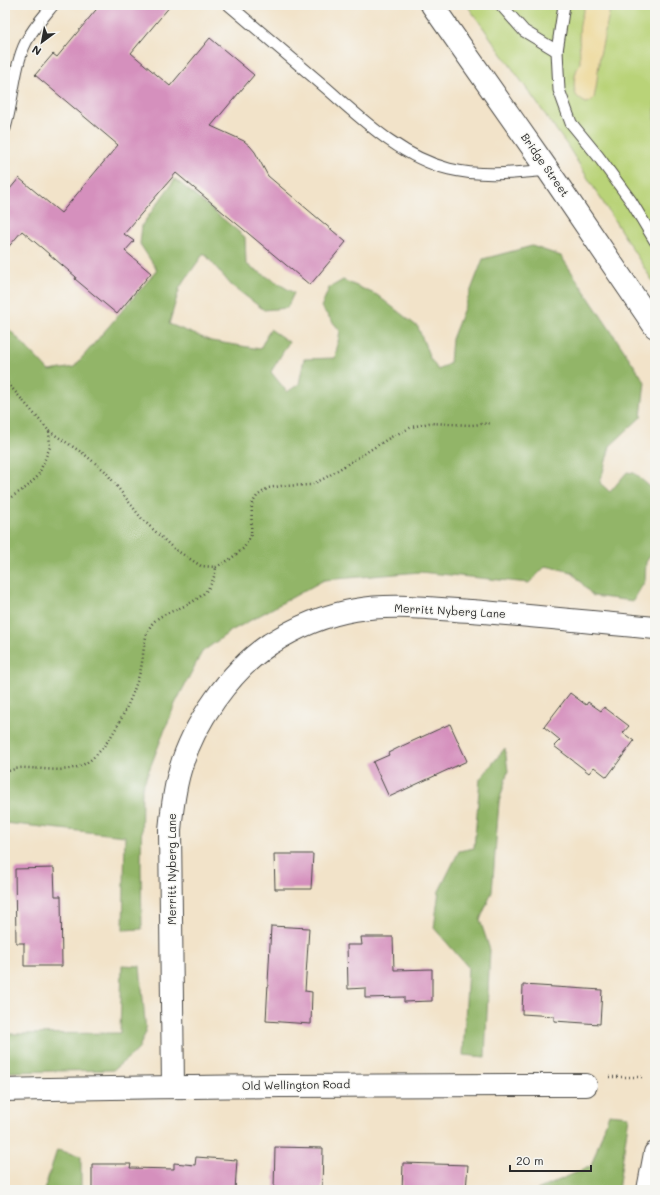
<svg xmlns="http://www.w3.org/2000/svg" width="660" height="1195" font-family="Mali,sans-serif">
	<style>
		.green { fill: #b9d378; stroke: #727f52 }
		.forest { fill: #92b568; stroke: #5e704a }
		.sand { fill: #eeda9e; stroke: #8c8264 }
		.building { fill: #d590bd }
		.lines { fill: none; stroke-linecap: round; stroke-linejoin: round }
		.service-casing { stroke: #494743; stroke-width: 13 }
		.minor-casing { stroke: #494743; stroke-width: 24 }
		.tertiary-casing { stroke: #494743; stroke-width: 24 }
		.path { stroke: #494743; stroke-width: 2.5; stroke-dasharray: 1 3; stroke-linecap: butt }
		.service { stroke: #fff; stroke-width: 11 }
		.minor { stroke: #fff; stroke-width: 22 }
		.tertiary { stroke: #fff; stroke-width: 22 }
		.labels { text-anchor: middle; stroke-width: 3; stroke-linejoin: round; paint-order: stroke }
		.street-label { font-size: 11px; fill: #2b2b2b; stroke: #f6f6f2 }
	</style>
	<rect width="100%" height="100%" fill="#f6f6f2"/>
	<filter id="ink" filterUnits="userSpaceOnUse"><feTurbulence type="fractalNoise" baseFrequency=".025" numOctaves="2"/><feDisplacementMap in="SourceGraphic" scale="8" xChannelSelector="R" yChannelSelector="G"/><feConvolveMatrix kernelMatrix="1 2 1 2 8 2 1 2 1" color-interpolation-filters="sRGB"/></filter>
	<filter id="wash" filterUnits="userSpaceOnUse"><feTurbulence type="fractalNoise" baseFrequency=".012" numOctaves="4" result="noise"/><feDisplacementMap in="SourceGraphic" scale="16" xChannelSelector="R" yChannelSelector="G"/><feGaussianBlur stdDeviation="0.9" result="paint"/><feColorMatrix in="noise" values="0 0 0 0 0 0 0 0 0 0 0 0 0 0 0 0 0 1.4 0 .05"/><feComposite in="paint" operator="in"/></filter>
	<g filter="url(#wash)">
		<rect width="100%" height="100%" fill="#f2e3c9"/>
		<path class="green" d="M 467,5 L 655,5 L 655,285 L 567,145 Z"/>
		<g class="forest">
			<path d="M 175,179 L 245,237 L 246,264 L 294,293 L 287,308 L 264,310 L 231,285 L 204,253 L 180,287 L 169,324 L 211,341 L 260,349 L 270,329 L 289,342 L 271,372 L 287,392 L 299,384 L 304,359 L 335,358 L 340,331 L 321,307 L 329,288 L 343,280 L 377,295 L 418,327 L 430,358 L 438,370 L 450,363 L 452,339 L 483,259 L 532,246 L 561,256 L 645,382 L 641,417 L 610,446 L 600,483 L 610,492 L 627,472 L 634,473 L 655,491 L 655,549 L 646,562 L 645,581 L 633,601 L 593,596 L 572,572 L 546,566 L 529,583 L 420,572 L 324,580 L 231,631 L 202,652 L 175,704 L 142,788 L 141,869 L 142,929 L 123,930 L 125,836 L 5,823 L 5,316 L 7,327 L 49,371 L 74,367 L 157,270 L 140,244 L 142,225 Z"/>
			<path d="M 505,748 L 508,771 L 499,802 L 492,892 L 480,920 L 490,950 L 485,1057 L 463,1055 L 468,967 L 434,928 L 439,891 L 459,851 L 474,848 L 480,779 Z"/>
			<path d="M 122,965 L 140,966 L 146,1032 L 138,1050 L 113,1070 L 5,1072 L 5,1034 L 120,1033 Z"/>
			<path d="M 609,1114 L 629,1116 L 618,1190 L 537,1190 L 591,1166 Z"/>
			<path d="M 57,1150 L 81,1156 L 81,1190 L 44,1190 Z"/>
		</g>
		<path class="sand" d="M 586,5 L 611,5 L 600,55 L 596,88 L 594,98 L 590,102 L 586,103 C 582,101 578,98 576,95 C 572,86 575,70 580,63 C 580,42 576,25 586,5 Z"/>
		<g id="blocks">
			<g class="building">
				<path d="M 100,5 L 171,5 L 131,53 L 170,86 L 210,38 L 254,75 L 211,126 L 244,141 L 250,146 L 255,152 L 268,176 L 346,242 L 310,285 L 176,173 L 124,234 L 134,241 L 125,251 L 151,273 L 117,314 L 75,279 L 76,277 L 22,231 L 5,251 L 5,195 L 19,178 L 61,213 L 118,145 L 35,75 L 53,54 L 57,57 Z"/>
				<path d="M 570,693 L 586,705 L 588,702 L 601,711 L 604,707 L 629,726 L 623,733 L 634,741 L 607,777 L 594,767 L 589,773 L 554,746 L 560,740 L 544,727 Z"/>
				<path d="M 450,724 L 467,761 L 389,797 L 373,762 L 389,755 L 388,753 L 402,746 Z"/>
				<path d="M 274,854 L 313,854 L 311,889 L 275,889 Z"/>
				<path d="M 54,868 L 55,896 L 61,896 L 62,966 L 24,966 L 24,943 L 16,943 L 15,869 Z"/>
				<path d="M 271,926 L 309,928 L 305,991 L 312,992 L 311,1024 L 266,1021 Z"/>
				<path d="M 361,937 L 393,937 L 394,970 L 432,969 L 432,1001 L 404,1002 L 404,997 L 365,998 L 365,988 L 348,989 L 347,945 L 362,945 Z"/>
				<path d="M 523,985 L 602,990 L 600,1024 L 554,1021 L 554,1016 L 522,1014 Z"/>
				<path d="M 275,1147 L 323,1148 L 322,1190 L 274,1190 Z"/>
				<path d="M 196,1157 L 237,1160 L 235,1190 L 92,1190 L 92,1164 L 131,1164 L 130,1168 L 174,1169 L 174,1163 L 195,1165 Z"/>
				<path d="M 403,1163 L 468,1165 L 466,1190 L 402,1190 Z"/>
			</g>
		</g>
	</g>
	<g filter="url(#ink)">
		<use href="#blocks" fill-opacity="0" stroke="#494743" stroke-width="1"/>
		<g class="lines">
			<defs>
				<g id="service">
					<path d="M 229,5 C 261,32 292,59 324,86 C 361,118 400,157 449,169 C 482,177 515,173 548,170"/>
					<path d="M 501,5 L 524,31 L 557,51"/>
					<path d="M 564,5 L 557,51 L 559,90 L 571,123 L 598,156 L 631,201 L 655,241"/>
					<path d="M 5,128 C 13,102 14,65 26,42 C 33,28 44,16 53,5"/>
				</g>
				<g id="minor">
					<path d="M 173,1087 L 170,830 C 172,810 174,790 180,770 C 193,724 230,671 270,644 C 295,628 325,615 355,610 C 393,603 433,609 471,611 C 533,616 594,622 655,628"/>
					<path d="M 5,1090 C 199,1086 392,1085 586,1085"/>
				</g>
				<g id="tertiary">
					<path d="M 432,5 L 548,170 L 655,327"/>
					<path d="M 648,1190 L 655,1153"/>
				</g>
			</defs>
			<use href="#service" class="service-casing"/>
			<use href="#minor" class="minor-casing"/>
			<use href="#tertiary" class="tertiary-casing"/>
			<g class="path">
				<path d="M 5,380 L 49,431 L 50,447 L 38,476 L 27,487 L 5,501"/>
				<path d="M 49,431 L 84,454 L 105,471 L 142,519 L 173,548 L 201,566 L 216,567 L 229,560 L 244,548 L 251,535 L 252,504 L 257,496 L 268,488 L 281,486 L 311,485 L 325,478 L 391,437 L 412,427 L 429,423 L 472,425 L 491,423"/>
				<path d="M 5,772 C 12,770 19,767 26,768 C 44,768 62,773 80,766 C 109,755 134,696 141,668 C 144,654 143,636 152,624 C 158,616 166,614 175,610 C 197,601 213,592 216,567"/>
				<path d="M 609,1077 L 643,1077"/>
			</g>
			<use href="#service" class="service"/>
			<use href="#minor" class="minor"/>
			<use href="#tertiary" class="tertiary"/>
		</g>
	</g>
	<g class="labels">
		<g class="street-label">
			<text transform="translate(545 165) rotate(55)" y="4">Bridge Street</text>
			<text transform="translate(450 611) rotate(3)" y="4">Merritt Nyberg Lane</text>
			<text transform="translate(172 869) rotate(-90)" y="4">Merritt Nyberg Lane</text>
			<text transform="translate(296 1085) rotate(-1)" y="4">Old Wellington Road</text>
		</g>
	</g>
	<rect width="660" height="1195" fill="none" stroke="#f6f6f2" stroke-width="20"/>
	<g transform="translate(42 42) rotate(212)" stroke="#f6f6f2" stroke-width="3" paint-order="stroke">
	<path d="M0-3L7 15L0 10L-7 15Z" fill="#2b2b2b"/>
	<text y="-6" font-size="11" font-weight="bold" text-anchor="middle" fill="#2b2b2b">N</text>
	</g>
	<path d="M510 1165v6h81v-6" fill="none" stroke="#2b2b2b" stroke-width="2"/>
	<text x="516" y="1165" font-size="12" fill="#2b2b2b" stroke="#f6f6f2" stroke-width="3" paint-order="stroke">20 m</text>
</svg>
